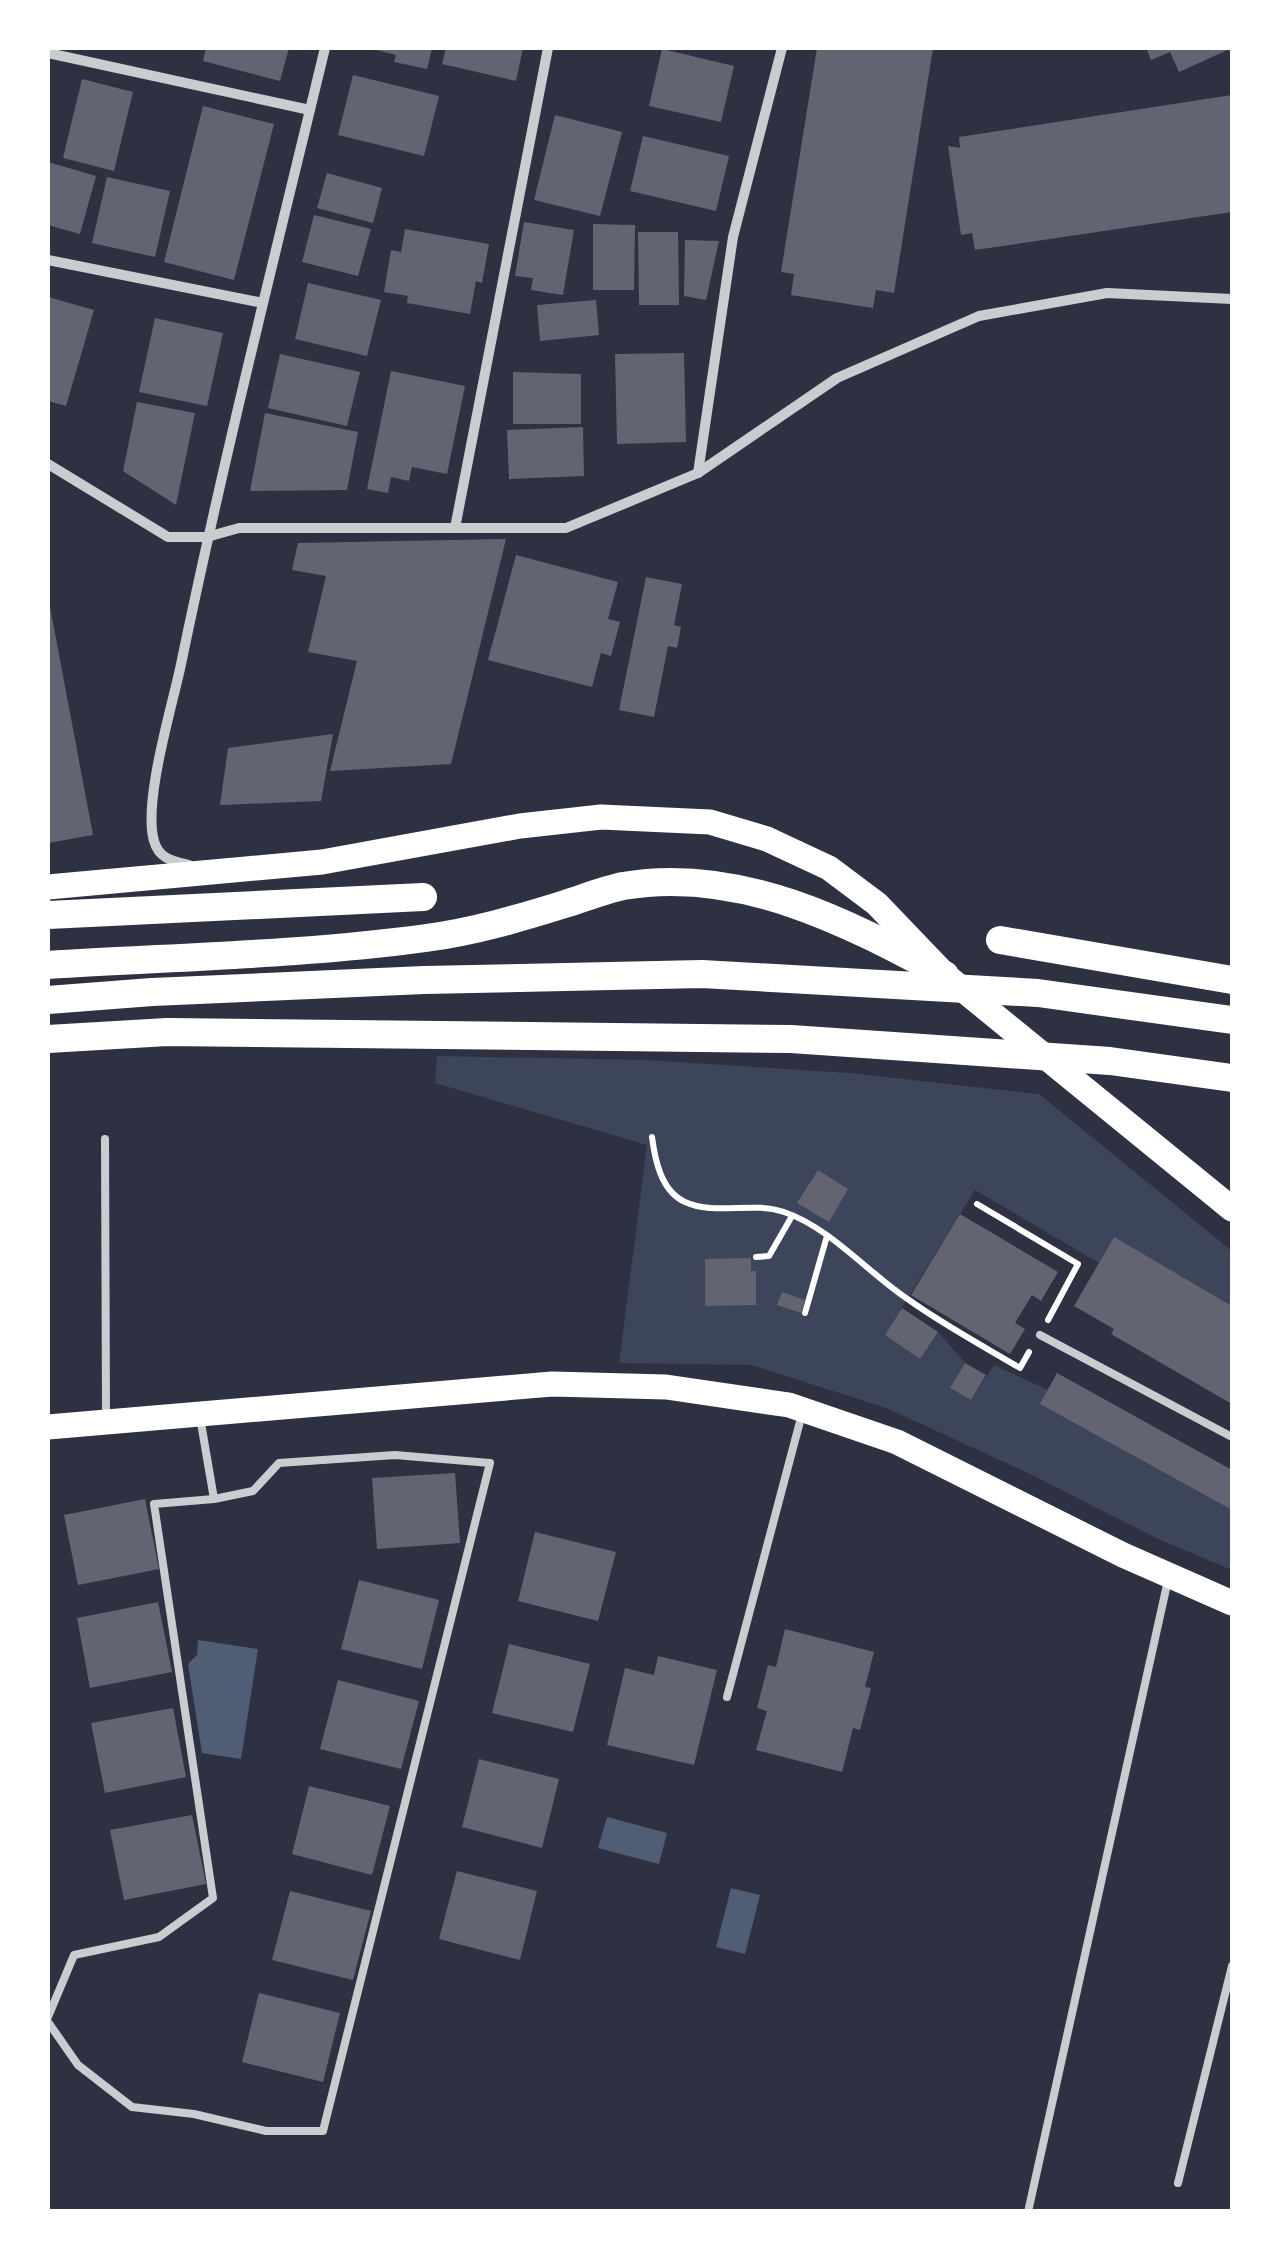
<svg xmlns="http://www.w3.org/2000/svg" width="1280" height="2259" font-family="Montserrat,sans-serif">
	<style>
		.green { fill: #3c4559 }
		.water { fill: #4f5d75 }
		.building { fill: #626471 }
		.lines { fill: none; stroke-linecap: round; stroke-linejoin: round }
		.path { stroke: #fff; stroke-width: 6 }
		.service { stroke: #caccd0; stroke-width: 8 }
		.minor { stroke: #caccd0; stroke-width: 10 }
		.primary { stroke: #fff; stroke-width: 25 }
		.trunk { stroke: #fff; stroke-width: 28 }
	</style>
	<rect width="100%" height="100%" fill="#2d3142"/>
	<path class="green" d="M 437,1056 L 646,1060 L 850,1073 L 1039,1094 L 1232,1251 L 1232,1306 L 1114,1238 L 1099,1263 L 975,1190 L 885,1335 L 920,1358 L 938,1332 L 965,1363 L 951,1389 L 971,1400 L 994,1365 L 1048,1390 L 1041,1404 L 1232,1510 L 1232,1570 L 1158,1539 L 1022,1470 L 886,1408 L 752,1365 L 619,1363 L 647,1145 L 435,1083 Z"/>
	<g class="water">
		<path d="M 198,1640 L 258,1649 L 241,1759 L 202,1753 L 188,1664 L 197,1655 Z"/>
		<path d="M 607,1817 L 667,1833 L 659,1864 L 598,1848 Z"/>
		<path d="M 731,1888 L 760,1895 L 745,1954 L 716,1947 Z"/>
	</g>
	<g class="building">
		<path d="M 206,48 L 289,48 L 280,81 L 203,61 Z"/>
		<path d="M 369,48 L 432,48 L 427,69 L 394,62 L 396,55 Z"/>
		<path d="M 446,48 L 523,48 L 516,81 L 442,64 Z"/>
		<path d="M 817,48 L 933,48 L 894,293 L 876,290 L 873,308 L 791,295 L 794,274 L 781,272 Z"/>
		<path d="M 1146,48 L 1232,48 L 1179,72 L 1170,52 L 1151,60 Z"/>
		<path d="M 662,49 L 734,66 L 721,122 L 649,106 Z"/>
		<path d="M 353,75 L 439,96 L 424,156 L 338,135 Z"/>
		<path d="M 82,79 L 133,92 L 114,171 L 63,158 Z"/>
		<path d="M 1232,95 L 1232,212 L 975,250 L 972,233 L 961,235 L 948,146 L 960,148 L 959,137 Z"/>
		<path d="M 203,106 L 274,124 L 234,280 L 164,262 Z"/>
		<path d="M 555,115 L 622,132 L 600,216 L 534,200 Z"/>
		<path d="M 643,136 L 729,156 L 716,211 L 630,191 Z"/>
		<path d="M 48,162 L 96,176 L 80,234 L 48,225 Z"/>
		<path d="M 327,173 L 382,188 L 373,223 L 317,208 Z"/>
		<path d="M 107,177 L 170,191 L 155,257 L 92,243 Z"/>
		<path d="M 314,215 L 371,229 L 358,276 L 302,262 Z"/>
		<path d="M 524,222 L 574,230 L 563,295 L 531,290 L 533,278 L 515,276 Z"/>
		<path d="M 593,224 L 635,225 L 634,290 L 593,290 Z"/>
		<path d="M 405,229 L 489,244 L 482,283 L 476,281 L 470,314 L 407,303 L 408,296 L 384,292 L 391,250 L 401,252 Z"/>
		<path d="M 638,232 L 678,232 L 679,305 L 639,305 Z"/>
		<path d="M 685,240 L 719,241 L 706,300 L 684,296 Z"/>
		<path d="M 308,283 L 381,300 L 367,356 L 295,339 Z"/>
		<path d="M 48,297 L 94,310 L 66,406 L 48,401 Z"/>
		<path d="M 596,300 L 599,335 L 540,341 L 537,305 Z"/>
		<path d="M 155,318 L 223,333 L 207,406 L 139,392 Z"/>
		<path d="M 684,353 L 686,442 L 617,444 L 615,354 Z"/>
		<path d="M 280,354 L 360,372 L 347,426 L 268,408 Z"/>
		<path d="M 391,371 L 465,386 L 447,474 L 412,467 L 409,481 L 391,477 L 388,493 L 367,489 Z"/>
		<path d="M 513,372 L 581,374 L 581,424 L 513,424 Z"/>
		<path d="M 137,402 L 195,413 L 176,505 L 123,471 Z"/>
		<path d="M 265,413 L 358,432 L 347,490 L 250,491 Z"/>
		<path d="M 583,427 L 584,476 L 509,479 L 507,430 Z"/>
		<path d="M 506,539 L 451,764 L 330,771 L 357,661 L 308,652 L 326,576 L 292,570 L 298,543 Z"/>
		<path d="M 516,555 L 618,582 L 608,619 L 620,622 L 611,656 L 601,653 L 592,687 L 488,660 Z"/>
		<path d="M 646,577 L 682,584 L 674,625 L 681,627 L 677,648 L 668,646 L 654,717 L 619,710 Z"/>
		<path d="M 48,596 L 93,835 L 48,843 Z"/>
		<path d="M 333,734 L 321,801 L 220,805 L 228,748 Z"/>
		<path d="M 818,1170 L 848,1189 L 829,1222 L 797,1203 Z"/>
		<path d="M 960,1214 L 1058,1272 L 1041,1301 L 1032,1295 L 1015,1323 L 1025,1329 L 1010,1354 L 911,1295 Z"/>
		<path d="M 1114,1237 L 1232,1306 L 1232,1404 L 1111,1334 L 1114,1329 L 1074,1306 Z"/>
		<path d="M 751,1258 L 751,1271 L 756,1271 L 756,1305 L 705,1306 L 705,1259 Z"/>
		<path d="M 782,1292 L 805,1300 L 801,1313 L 777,1305 Z"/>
		<path d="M 902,1308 L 938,1332 L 920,1359 L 885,1335 Z"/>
		<path d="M 965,1363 L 986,1375 L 971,1400 L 950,1388 Z"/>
		<path d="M 1057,1373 L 1232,1470 L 1232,1510 L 1040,1404 Z"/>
		<path d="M 455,1473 L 460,1543 L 377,1549 L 372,1478 Z"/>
		<path d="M 145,1499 L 159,1569 L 78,1585 L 64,1515 Z"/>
		<path d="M 535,1532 L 616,1552 L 598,1621 L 518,1601 Z"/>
		<path d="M 359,1580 L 439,1600 L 422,1669 L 341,1649 Z"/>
		<path d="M 158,1602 L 172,1672 L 90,1688 L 77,1618 Z"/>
		<path d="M 785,1629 L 874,1652 L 865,1687 L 871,1688 L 860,1730 L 853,1728 L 842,1772 L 756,1750 L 767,1711 L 757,1708 L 768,1665 L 776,1667 Z"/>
		<path d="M 509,1644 L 590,1664 L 573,1732 L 492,1713 Z"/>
		<path d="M 658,1656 L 717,1670 L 694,1765 L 607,1745 L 625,1668 L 654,1675 Z"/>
		<path d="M 338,1680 L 419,1701 L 401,1769 L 320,1749 Z"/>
		<path d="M 173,1708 L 186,1777 L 105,1793 L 91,1723 Z"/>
		<path d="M 479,1759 L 559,1779 L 542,1848 L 462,1827 Z"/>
		<path d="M 309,1786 L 390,1806 L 372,1875 L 292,1854 Z"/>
		<path d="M 192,1815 L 206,1884 L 124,1900 L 110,1830 Z"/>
		<path d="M 457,1871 L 537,1891 L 520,1960 L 439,1939 Z"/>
		<path d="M 290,1891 L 371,1911 L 353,1980 L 272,1960 Z"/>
		<path d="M 259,1993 L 340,2013 L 323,2082 L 242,2062 Z"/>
	</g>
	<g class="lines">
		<g class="path">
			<path d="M 652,1137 C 655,1160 661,1191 685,1202 C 716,1216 752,1201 784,1212 C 831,1228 868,1273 909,1300 C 944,1325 983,1346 1020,1368 L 1029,1352"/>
			<path d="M 977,1204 L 1078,1264 L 1048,1320"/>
			<path d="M 756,1257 L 769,1256 L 792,1216"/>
			<path d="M 805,1313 L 827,1236"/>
		</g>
		<g class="service">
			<path d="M 105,1139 L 106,1417"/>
			<path d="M 1040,1335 L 1232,1437"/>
			<path d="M 200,1417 L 214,1499"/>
			<path d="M 727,1697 L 802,1414"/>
			<path d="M 48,2017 L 74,1955 L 159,1937 L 213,1898 L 154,1504 L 214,1499 L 253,1491 L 279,1463 L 395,1455 L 490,1463 L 323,2131 L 266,2131 L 194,2114 L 132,2107 L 78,2065 L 48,2022"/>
			<path d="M 1178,2183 L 1232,1966"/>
			<path d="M 1028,2212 L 1168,1580"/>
		</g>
		<g class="minor">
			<path d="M 48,53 L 310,110"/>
			<path d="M 48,260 L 263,303"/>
			<path d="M 48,464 L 168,537 L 207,537 L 239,528 L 566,528 L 698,473 L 837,378 L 979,316 L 1107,293 L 1232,299"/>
			<path d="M 698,473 L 733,237 L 782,48"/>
			<path d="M 455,528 L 548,48"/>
			<path d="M 189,865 C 173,861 159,859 154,841 C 143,803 171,710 180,669 C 223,461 275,255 325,48"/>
		</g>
		<g class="primary">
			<path d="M 48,887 L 322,862 L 520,826 L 601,817 L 710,822 L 767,839 L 829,868 L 877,904 L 945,975 L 1232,1209"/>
			<path d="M 48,1427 L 552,1384 L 666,1387 L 789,1405 L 897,1442 L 1123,1555 L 1232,1603"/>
		</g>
		<g class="trunk">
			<path d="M 48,915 L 423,897"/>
			<path d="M 1000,940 L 1232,980"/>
			<path d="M 48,965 C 173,957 301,955 426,938 C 473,932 520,918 565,904 C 584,898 604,890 623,886 C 739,866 847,922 945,975"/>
			<path d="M 48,1000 L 152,992 L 424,980 L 702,974 L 1038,993 L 1232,1020"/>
			<path d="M 48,1039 L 167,1032 L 791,1039 L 1110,1061 L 1232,1078"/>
		</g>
	</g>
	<rect width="1280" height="2259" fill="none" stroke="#ffffff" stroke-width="100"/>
</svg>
